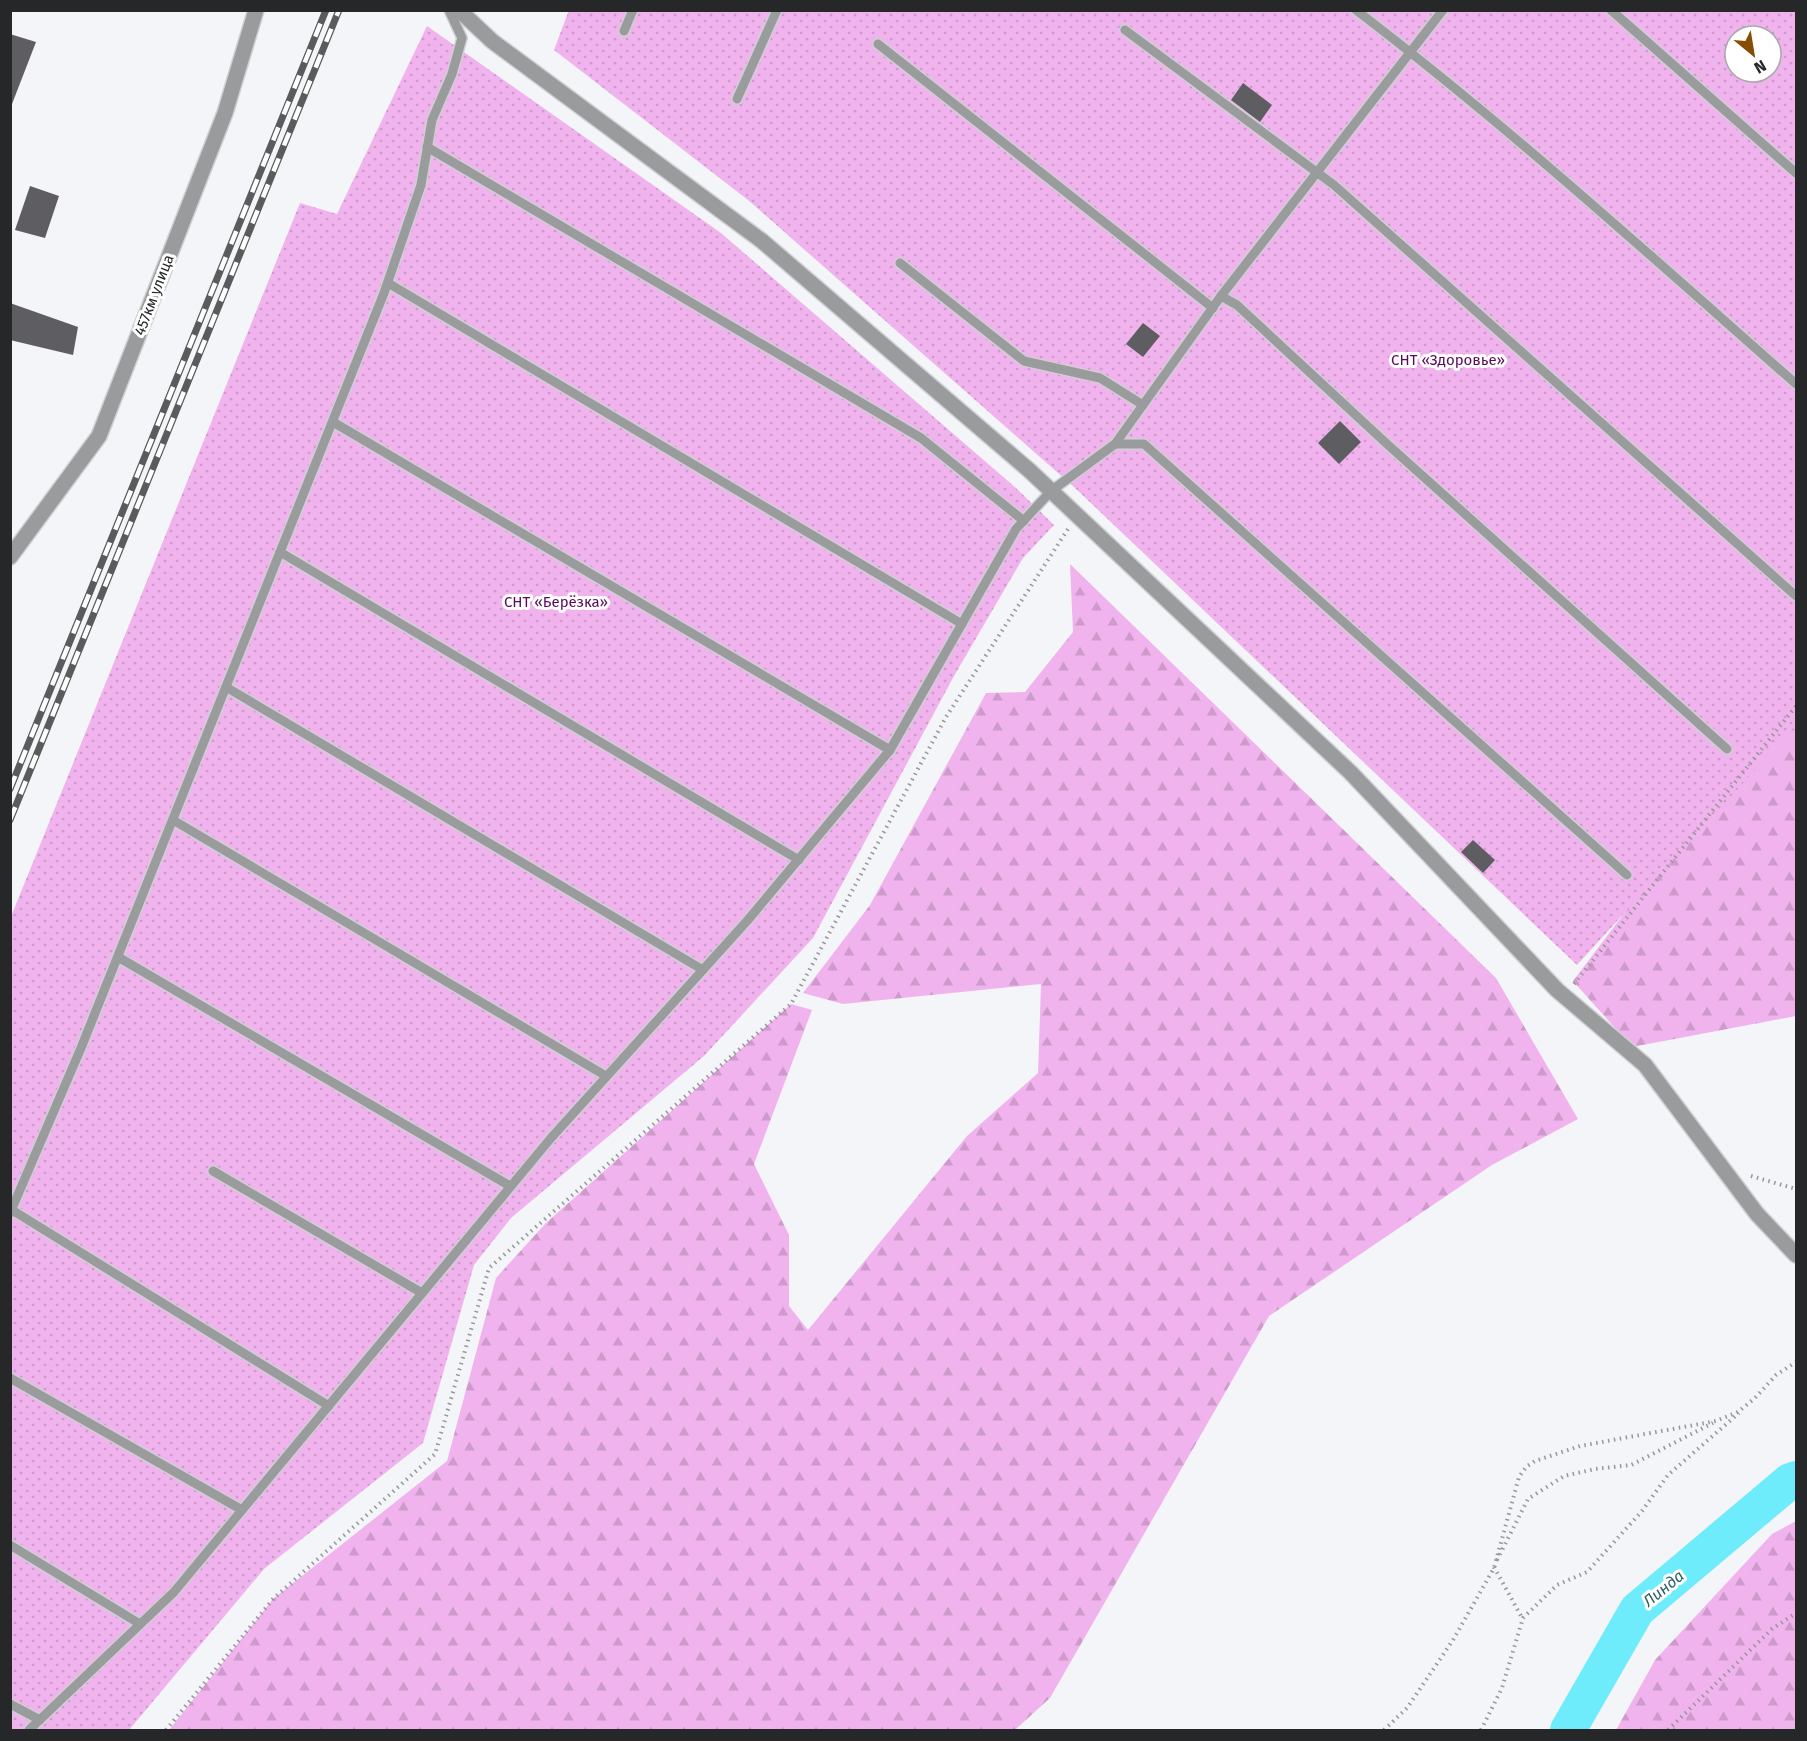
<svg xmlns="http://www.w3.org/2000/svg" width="1807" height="1741" font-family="'Fira Sans',sans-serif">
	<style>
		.forest { fill: url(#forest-firs) }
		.garden { fill: url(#garden-dots); fill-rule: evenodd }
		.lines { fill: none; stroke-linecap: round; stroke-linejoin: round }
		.river { stroke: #6fecfb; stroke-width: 36 }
		.building { fill: #5e5d61 }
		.service-casing { stroke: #cfd0d3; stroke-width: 12 }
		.minor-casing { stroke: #cfd0d3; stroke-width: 18 }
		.path { stroke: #969799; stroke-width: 4; stroke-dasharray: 1.5 4.5; stroke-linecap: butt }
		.service { stroke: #9a9b9d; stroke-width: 9 }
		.minor { stroke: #9a9b9d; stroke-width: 15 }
		.rail-casing { stroke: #5a5b5d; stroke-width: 7 }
		.rail { stroke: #fff; stroke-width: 4.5; stroke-dasharray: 14; stroke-linecap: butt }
		.labels { text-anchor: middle; stroke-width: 6; stroke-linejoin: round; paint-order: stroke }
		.street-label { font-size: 15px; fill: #262728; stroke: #fff }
		.park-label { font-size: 15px; fill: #5b0a5a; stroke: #fff }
		.water-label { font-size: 16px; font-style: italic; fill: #2a5f66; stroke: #fff }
	</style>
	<defs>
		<pattern id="forest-firs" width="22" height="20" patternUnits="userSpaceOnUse" patternTransform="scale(1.5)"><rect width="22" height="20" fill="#f1b3ed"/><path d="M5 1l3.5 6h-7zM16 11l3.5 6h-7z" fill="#ce9acb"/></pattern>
		<pattern id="garden-dots" width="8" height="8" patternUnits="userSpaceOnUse" patternTransform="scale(1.5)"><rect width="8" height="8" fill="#f1b3ed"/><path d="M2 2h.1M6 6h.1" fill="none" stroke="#ce9acb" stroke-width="1.8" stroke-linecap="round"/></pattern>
	</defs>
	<rect width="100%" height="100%" fill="#f4f5f9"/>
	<g class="forest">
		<path d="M 1070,564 L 1496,978 L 1578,1119 L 1492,1165 L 1269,1316 L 1050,1698 L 1015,1730 L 169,1730 L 273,1599 L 447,1461 L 496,1278 L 546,1223 L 791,1004 L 812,1010 L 754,1164 L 789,1235 L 789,1306 L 808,1330 L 967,1136 L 1038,1073 L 1041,984 L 843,1004 L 803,993 L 870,905 L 986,693 L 1025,692 L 1073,632 Z"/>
		<path d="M 1796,686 L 1796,1016 L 1632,1047 L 1573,981 Z"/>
		<path d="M 1796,1521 L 1796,1730 L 1616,1730 L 1655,1660 L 1772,1534 Z"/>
	</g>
	<g class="garden">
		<path d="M 569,10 L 1796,11 L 1796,725 L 1577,965 L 1074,487 L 748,200 L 554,50 ZM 1735,36 L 1771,36 L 1771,72 L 1735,72 Z"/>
		<path d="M 427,26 L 721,233 L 1016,488 L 1054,525 L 1023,558 L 954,676 L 813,938 L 704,1056 L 511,1218 L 474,1265 L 423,1443 L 264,1569 L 129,1730 L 11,1730 L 10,919 L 300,203 L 337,214 Z"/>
	</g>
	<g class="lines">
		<path class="river" d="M 1568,1730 L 1637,1610 L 1790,1481 L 1796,1479"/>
	</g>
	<g class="building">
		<path d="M 10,34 L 36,42 L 12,104 L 10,103 Z"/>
		<path d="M 1243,83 L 1272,105 L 1260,122 L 1231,100 Z"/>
		<path d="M 30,186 L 59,196 L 45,238 L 15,230 Z"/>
		<path d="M 10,303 L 78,327 L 73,355 L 10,340 Z"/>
		<path d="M 1143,323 L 1160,336 L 1143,357 L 1126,344 Z"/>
		<path d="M 1340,421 L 1361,442 L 1339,464 L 1318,443 Z"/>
		<path d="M 1473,840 L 1495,860 L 1483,873 L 1461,852 Z"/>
	</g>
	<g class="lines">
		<defs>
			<g id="service">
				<path d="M 1356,10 C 1509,127 1652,257 1796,384"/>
				<path d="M 1611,10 L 1796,173"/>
				<path d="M 1125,30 L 1334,185 L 1796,596"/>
				<path d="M 624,31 L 633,10"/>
				<path d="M 878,44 L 1213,308"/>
				<path d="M 737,99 L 777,10"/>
				<path d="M 427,147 L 921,438 L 1024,521"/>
				<path d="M 900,263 L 1024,361 L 1100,378 L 1143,405"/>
				<path d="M 388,283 L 962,624"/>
				<path d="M 1221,296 L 1237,305 L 1387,444 L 1727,749"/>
				<path d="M 333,422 L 890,750"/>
				<path d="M 1115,444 L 1144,444 L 1627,875"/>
				<path d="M 280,552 L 799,860"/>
				<path d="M 226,687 L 703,970"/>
				<path d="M 173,820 L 606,1076"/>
				<path d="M 118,957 L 510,1186"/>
				<path d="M 213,1171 L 422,1293"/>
				<path d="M 12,1210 L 329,1406"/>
				<path d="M 10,1213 L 81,1048 L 384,293 L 421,185 L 432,120 L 452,74 L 462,38 L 449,10"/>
				<path d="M 10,1378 L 242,1510"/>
				<path d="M 10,1545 L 140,1624"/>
				<path d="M 10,1704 L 40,1720"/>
				<path d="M 29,1730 L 174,1592 L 551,1138 L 747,921 L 890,750 L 1016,529 L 1051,491 L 1115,444 L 1221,296 L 1443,10"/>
			</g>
			<g id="minor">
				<path d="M 459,10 L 492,41 L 762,241 L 1030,471 L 1351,773 L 1557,990 L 1645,1065 L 1757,1214 L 1796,1255"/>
				<path d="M 10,557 L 99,436 L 225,113 L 256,10"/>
			</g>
		</defs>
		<use href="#service" class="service-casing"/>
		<use href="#minor" class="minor-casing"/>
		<g class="path">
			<path d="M 1574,984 L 1796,706"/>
			<path d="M 1751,1176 L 1796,1189"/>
			<path d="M 1497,1560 L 1528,1499 L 1564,1476 L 1595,1469 L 1631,1465 L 1713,1423"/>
			<path d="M 1494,1567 L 1522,1618"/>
			<path d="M 166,1730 L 273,1599 L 435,1454 L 489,1268 L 791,1004 L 946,717 L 1068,529"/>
			<path d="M 1384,1730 L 1407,1708 L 1426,1680 L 1453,1640 L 1494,1568 L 1519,1477 L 1526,1467 L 1535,1461 L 1580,1446 L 1716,1421 L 1738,1412 L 1755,1398 L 1776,1375 L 1796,1362"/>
			<path d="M 1481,1730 L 1502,1688 L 1523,1618 L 1557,1585 L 1587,1572 L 1642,1511 L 1668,1475 L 1739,1413"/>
			<path d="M 1668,1730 L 1772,1629 L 1796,1613"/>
		</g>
		<use href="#service" class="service"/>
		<use href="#minor" class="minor"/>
		<defs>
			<g id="rail">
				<path d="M 10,789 L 326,10"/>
				<path d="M 10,820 L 339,10"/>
			</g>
		</defs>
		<use href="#rail" class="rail-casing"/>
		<use href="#rail" class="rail"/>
	</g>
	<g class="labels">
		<g class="street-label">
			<text transform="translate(154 295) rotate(-69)" y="5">457км улица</text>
		</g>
		<g class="park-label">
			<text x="1448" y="365">СНТ «Здоровье»</text>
			<text x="556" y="607">СНТ «Берёзка»</text>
		</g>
		<g class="water-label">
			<text transform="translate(1663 1588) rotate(-39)" y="6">Линда</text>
		</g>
	</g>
	<rect width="1807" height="1741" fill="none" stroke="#262728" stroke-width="24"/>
	<g transform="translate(1753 54) rotate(150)"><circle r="28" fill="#ffffff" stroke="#a8a9a9" stroke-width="1.5"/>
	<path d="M0-4.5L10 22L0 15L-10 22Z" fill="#874c05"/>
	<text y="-9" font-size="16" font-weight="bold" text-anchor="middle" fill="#262728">N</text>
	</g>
</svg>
